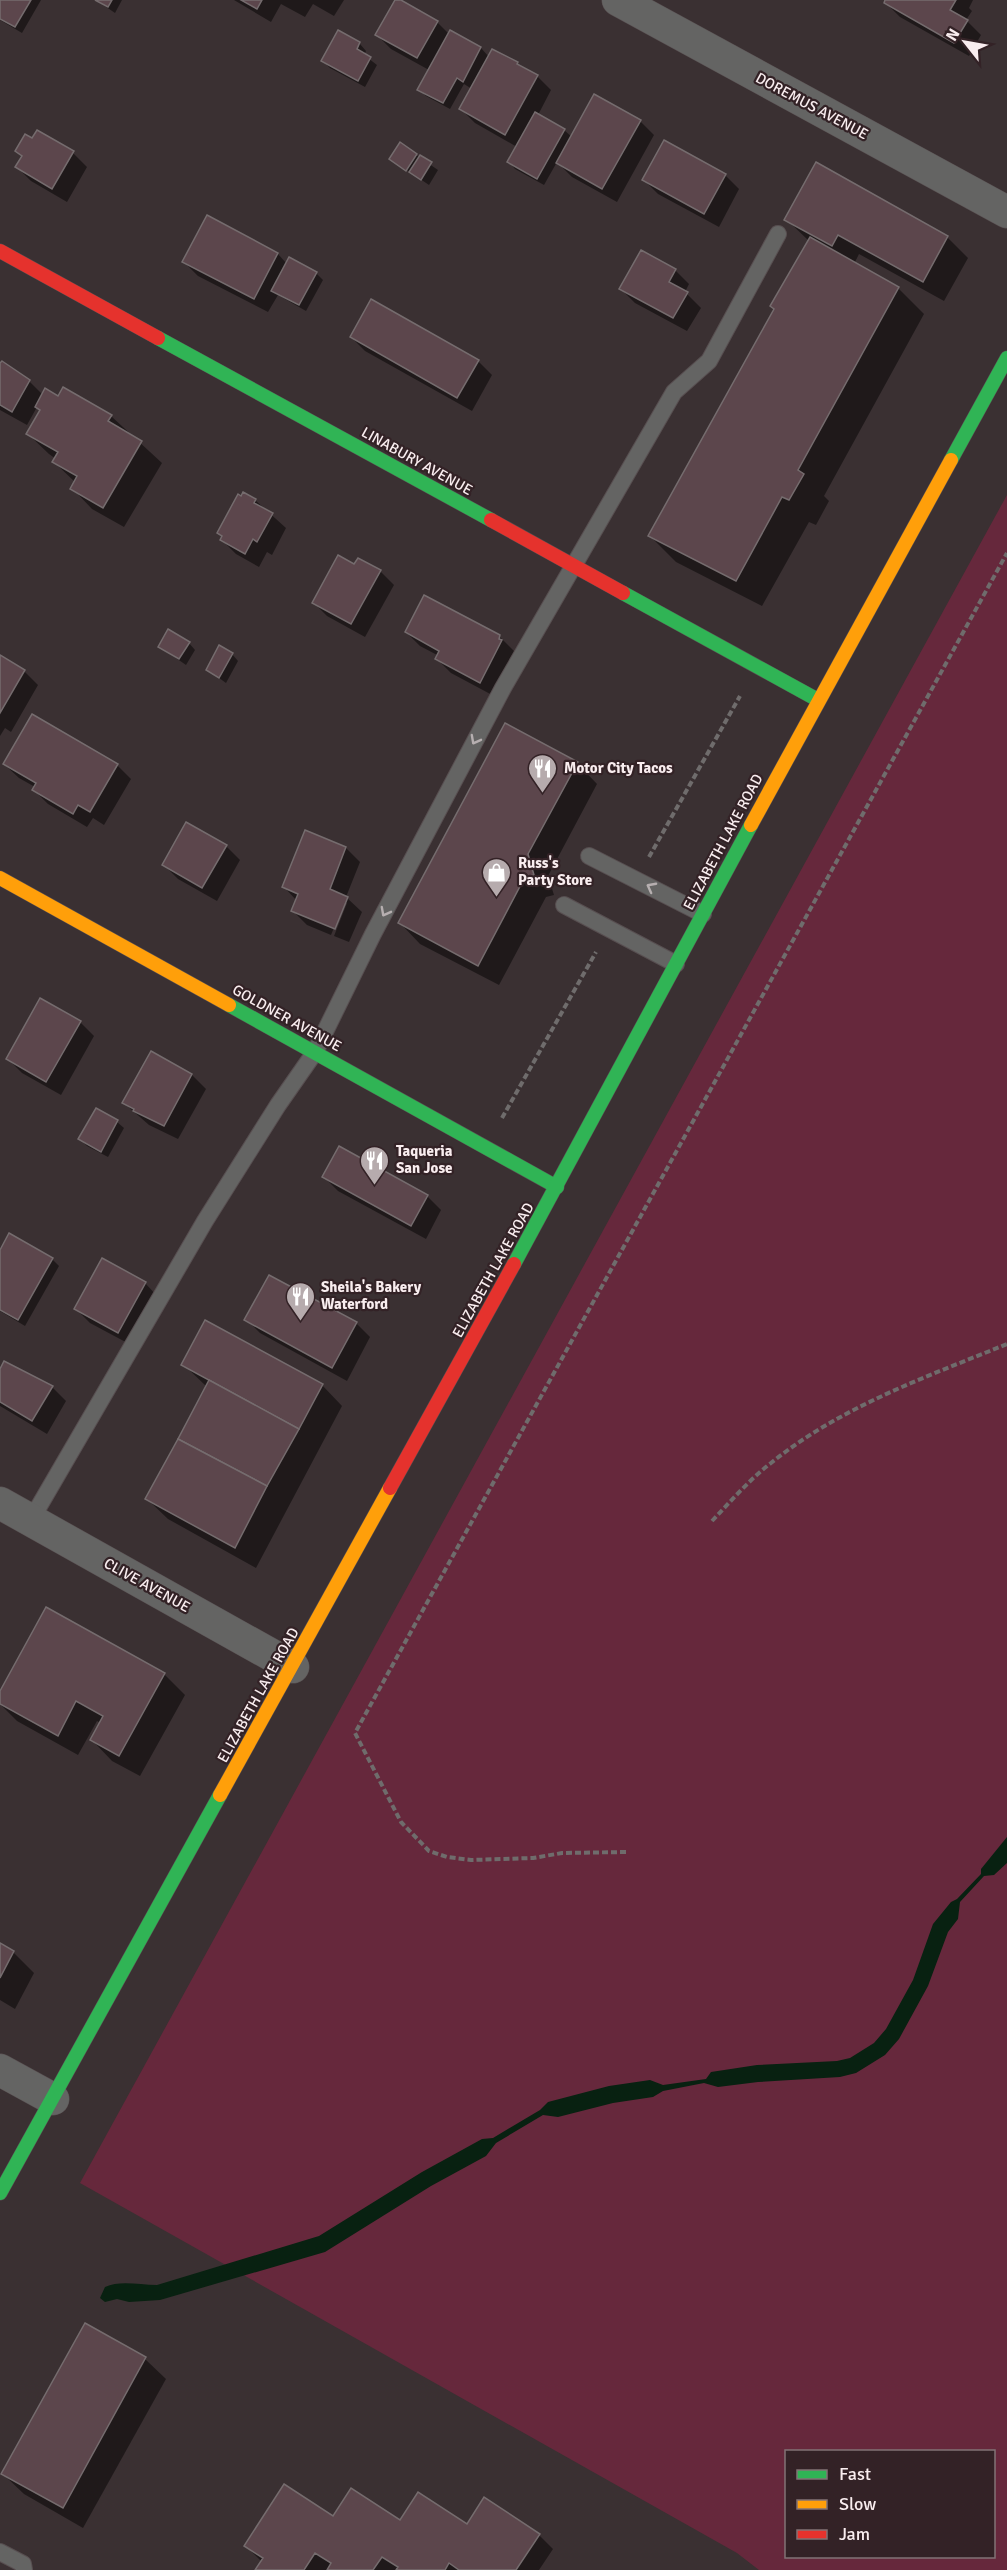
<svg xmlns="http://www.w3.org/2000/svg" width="1007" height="2570" font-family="Signika,sans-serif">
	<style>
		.green { fill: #66283c; fill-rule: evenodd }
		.water { fill: #082111 }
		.shadow { fill: #0007 }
		.building { fill: #5c464c; stroke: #756c6e; stroke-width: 1.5 }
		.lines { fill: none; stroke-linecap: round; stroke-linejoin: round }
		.lane-casing { stroke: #584f51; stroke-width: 18 }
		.street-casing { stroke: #584f51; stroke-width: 33 }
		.fast-casing { stroke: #584f51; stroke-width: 15 }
		.slow-casing { stroke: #584f51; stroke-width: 15 }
		.jam-casing { stroke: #584f51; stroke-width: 15 }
		.path { stroke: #6f6c6c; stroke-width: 4; stroke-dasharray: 6 3; stroke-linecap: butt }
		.lane { stroke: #646463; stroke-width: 16 }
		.street { stroke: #646463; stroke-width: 32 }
		.fast { stroke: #30b455; stroke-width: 14 }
		.slow { stroke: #ff9f0a; stroke-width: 14 }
		.jam { stroke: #e5322d; stroke-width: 14 }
		.oneway { stroke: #b6afb0 }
		.labels { text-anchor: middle; stroke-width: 4.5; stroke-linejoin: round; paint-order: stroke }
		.street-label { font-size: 15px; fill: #f9edef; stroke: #332226 }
		.poi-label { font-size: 15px; font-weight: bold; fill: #f9edef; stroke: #332226; text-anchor: start }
	</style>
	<rect width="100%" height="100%" fill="#3a3032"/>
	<path class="green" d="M 1007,495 L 1007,2570 L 759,2570 L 737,2553 L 80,2183 ZM 786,2452 L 994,2452 L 994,2556 L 786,2556 Z"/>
	<path class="water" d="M 1007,1837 L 1007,1863 L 994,1875 L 984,1876 L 960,1902 L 958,1919 L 948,1932 L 928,1986 L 899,2039 L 885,2055 L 856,2073 L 840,2077 L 758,2082 L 718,2087 L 704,2083 L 663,2091 L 653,2097 L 613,2103 L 558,2117 L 543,2115 L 496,2143 L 486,2156 L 431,2186 L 325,2252 L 160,2300 L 129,2302 L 117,2299 L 105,2302 L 100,2298 L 105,2287 C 120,2280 139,2285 157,2285 L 319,2236 L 422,2172 L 482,2139 L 493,2138 L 540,2110 L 548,2102 L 609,2086 L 650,2080 L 663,2085 L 706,2079 L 711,2072 L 757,2065 L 837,2061 L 850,2058 L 874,2043 L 886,2029 L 913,1980 L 933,1924 L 951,1902 L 957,1899 L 981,1874 L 981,1869 Z"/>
	<g class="shadow">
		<path d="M 0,0 L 41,0 L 22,33 L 0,20 Z"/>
		<path d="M 96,0 L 122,0 L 115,13 Z"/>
		<path d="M 234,0 L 344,0 L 334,16 L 313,4 L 305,17 L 281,4 L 271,22 Z"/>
		<path d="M 396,0 L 437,22 L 449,34 L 451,32 L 481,48 L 489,57 L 537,76 L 551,90 L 538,115 L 564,130 L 572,137 L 640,121 L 654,135 L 617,202 L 572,177 L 557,162 L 544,185 L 515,169 L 509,162 L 517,147 L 475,123 L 461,109 L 472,89 L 464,84 L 450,109 L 426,96 L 419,89 L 429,70 L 391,49 L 377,35 Z"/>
		<path d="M 887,0 L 973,0 L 969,8 L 972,11 L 966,20 L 981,35 L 969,56 L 900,17 L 886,3 Z"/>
		<path d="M 338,32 L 360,44 L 366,51 L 364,55 L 377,65 L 365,87 L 330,68 L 323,61 Z"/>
		<path d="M 16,151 L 73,153 L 87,167 L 67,202 L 31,181 L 17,167 L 23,157 Z"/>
		<path d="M 416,155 L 438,170 L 429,185 L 391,159 Z"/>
		<path d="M 725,175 L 739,189 L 719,227 L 658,194 L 644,180 Z"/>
		<path d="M 207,217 L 278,254 L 287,264 L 316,273 L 323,280 L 306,311 L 278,295 L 268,312 L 198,276 L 184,262 Z"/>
		<path d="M 786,219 L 947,237 L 968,258 L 944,301 L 859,254 L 854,264 L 898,288 L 924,314 L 824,496 L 829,501 L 816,525 L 809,522 L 762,606 L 676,562 L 650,536 L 775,310 L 809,241 Z"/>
		<path d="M 675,270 L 689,284 L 685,292 L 701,308 L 687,331 L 635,303 L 621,289 Z"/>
		<path d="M 351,337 L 478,361 L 492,375 L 472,411 L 365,351 Z"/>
		<path d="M 0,365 L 29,381 L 43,395 L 58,398 L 111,416 L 162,463 L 124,527 L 92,509 L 72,488 L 75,482 L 54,462 L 56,459 L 49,454 L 28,434 L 41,411 L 37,407 L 27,425 L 0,410 Z"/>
		<path d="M 255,500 L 286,528 L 272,555 L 267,552 L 259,567 L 236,554 L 222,540 Z"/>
		<path d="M 355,566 L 380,571 L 394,585 L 365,637 L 327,616 L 313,602 Z"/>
		<path d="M 406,632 L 499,636 L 514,651 L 515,656 L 494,696 L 451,673 L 437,659 L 439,656 L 420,646 Z"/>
		<path d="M 189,643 L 195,650 L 186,665 L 160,647 Z"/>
		<path d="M 232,654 L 238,661 L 226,683 L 208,670 Z"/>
		<path d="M 0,657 L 24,671 L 38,685 L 11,732 L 5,728 L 0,736 Z"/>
		<path d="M 577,763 L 597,784 L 548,876 L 554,895 L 546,897 L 499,985 L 420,944 L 400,923 Z"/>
		<path d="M 4,764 L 117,765 L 131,779 L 104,825 L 93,818 L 87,827 L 48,804 L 33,789 L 35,787 L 19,778 Z"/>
		<path d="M 226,846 L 240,860 L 217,901 L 178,879 L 164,865 Z"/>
		<path d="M 346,848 L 360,862 L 346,897 L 362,912 L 349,942 L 334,936 L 347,903 L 344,903 L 331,935 L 307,925 L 293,911 L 297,901 L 284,887 Z"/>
		<path d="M 80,1022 L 94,1036 L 61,1095 L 22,1073 L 8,1059 Z"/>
		<path d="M 192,1075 L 206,1089 L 178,1139 L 149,1125 L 124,1103 Z"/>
		<path d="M 96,1110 L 117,1122 L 124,1128 L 108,1157 L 87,1146 L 80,1139 Z"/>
		<path d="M 340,1148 L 427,1196 L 441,1210 L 426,1239 L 338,1191 L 324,1177 Z"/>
		<path d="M 10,1236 L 52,1259 L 59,1266 L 25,1326 L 0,1311 L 0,1253 Z"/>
		<path d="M 103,1260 L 145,1283 L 159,1298 L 133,1346 L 90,1323 L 76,1309 Z"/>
		<path d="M 246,1319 L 356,1323 L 370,1337 L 347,1381 L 260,1333 Z"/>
		<path d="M 183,1364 L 322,1385 L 342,1406 L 256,1568 L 168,1519 L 147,1499 L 207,1387 Z"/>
		<path d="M 0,1372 L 52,1387 L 66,1401 L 47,1434 L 0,1406 Z"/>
		<path d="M 164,1674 L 185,1695 L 140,1776 L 112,1761 L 92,1740 L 101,1723 L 97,1721 L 78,1755 L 17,1721 L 0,1704 L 0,1694 Z"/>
		<path d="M 0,1945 L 13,1952 L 34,1973 L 15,2009 L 0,2000 Z"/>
		<path d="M 85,2325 L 145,2359 L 166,2379 L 83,2528 L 24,2494 L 3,2474 Z"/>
		<path d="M 334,2518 L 468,2526 L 539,2535 L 553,2549 L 539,2570 L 257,2570 L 262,2562 L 246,2546 Z"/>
	</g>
	<g class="building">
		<path d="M 0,0 L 31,0 L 15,27 L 0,19 Z"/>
		<path d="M 95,0 L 112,0 L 108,7 Z"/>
		<path d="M 241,0 L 262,0 L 257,9 Z"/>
		<path d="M 395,0 L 401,0 L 438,21 L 417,58 L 375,35 Z"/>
		<path d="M 885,0 L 956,0 L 950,10 L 968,20 L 954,43 L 884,3 Z"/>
		<path d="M 338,30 L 360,42 L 357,49 L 371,57 L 358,81 L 321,61 Z"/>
		<path d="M 450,30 L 481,47 L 463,82 L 457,78 L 443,103 L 417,90 Z"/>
		<path d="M 492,49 L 518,62 L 517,64 L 538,75 L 505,135 L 459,109 Z"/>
		<path d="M 594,94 L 641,120 L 602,189 L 556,163 Z"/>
		<path d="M 535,112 L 565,129 L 537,179 L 507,162 Z"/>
		<path d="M 37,130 L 74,151 L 52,189 L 15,167 L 22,156 L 15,151 L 25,134 L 32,138 Z"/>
		<path d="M 664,140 L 726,174 L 704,214 L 642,180 Z"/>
		<path d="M 400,142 L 417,154 L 406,171 L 389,159 Z"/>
		<path d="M 420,155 L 432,162 L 421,180 L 409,172 Z"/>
		<path d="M 816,162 L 948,236 L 923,282 L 838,235 L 832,246 L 784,220 Z"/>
		<path d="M 207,215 L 278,253 L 254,299 L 182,262 Z"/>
		<path d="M 810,237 L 899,287 L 798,470 L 804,474 L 789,500 L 782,497 L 736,581 L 648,536 L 774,309 L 770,306 Z"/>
		<path d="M 641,250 L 676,269 L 669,282 L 688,292 L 673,318 L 619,289 Z"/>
		<path d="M 289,257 L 317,272 L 299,305 L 271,291 Z"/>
		<path d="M 371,299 L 479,360 L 457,398 L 350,337 Z"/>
		<path d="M 2,361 L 30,380 L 12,412 L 0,405 L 0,363 Z"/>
		<path d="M 63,387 L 112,415 L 108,421 L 142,441 L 103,508 L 70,489 L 77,476 L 52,462 L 58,452 L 26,434 L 40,410 L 35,407 L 45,388 L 58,396 Z"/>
		<path d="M 243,492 L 256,499 L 254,503 L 273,513 L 257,542 L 253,539 L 245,554 L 220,540 L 222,536 L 217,533 L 238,494 L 241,496 Z"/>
		<path d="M 338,555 L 354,564 L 358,558 L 381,570 L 351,624 L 312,603 Z"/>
		<path d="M 424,595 L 500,635 L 499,639 L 502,640 L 480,683 L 435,659 L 439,651 L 405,632 Z"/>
		<path d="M 168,629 L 190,642 L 179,659 L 158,647 Z"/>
		<path d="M 219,645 L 233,653 L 219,678 L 206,670 Z"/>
		<path d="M 0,655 L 25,670 L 0,713 Z"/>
		<path d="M 32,714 L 118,764 L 90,812 L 78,805 L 73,814 L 32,790 L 36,783 L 3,764 Z"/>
		<path d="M 505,723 L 578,762 L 528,854 L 534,875 L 525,877 L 478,966 L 398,923 Z"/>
		<path d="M 186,822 L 227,845 L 202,888 L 162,865 Z"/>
		<path d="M 305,830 L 346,847 L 330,889 L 348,897 L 335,929 L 291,911 L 298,894 L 282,887 Z"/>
		<path d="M 40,998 L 81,1021 L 46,1082 L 6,1059 Z"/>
		<path d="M 151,1051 L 192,1074 L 164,1126 L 133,1111 L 134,1109 L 122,1103 Z"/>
		<path d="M 96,1108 L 118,1120 L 101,1152 L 78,1139 Z"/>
		<path d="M 339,1146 L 428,1195 L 411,1226 L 322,1177 Z"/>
		<path d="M 9,1233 L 53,1258 L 18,1320 L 0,1310 L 0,1250 Z"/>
		<path d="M 102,1258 L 146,1282 L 118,1333 L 74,1309 Z"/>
		<path d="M 269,1275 L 357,1322 L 332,1368 L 244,1320 Z"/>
		<path d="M 205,1320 L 323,1384 L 299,1429 L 181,1365 Z"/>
		<path d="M 4,1361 L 53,1386 L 32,1421 L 0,1402 L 0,1369 Z"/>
		<path d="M 209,1380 L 299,1429 L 267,1486 L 178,1439 Z"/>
		<path d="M 178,1439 L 267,1486 L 235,1548 L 145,1499 Z"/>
		<path d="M 46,1607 L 165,1673 L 119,1756 L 90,1740 L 103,1716 L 76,1701 L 58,1736 L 0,1704 L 0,1691 Z"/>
		<path d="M 0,1943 L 14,1951 L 0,1978 Z"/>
		<path d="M 85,2323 L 146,2357 L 63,2508 L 1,2474 Z"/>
		<path d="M 284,2484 L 333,2516 L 351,2488 L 400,2520 L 418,2492 L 467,2524 L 484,2497 L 540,2534 L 516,2570 L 459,2570 L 449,2563 L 445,2570 L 396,2570 L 398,2567 L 382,2557 L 373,2570 L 327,2570 L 331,2563 L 315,2553 L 304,2570 L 255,2570 L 263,2558 L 244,2546 Z"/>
	</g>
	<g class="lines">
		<defs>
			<g id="lane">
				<path d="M 589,856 L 703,914"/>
				<path d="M 564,905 L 676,964"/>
				<path d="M 31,1520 L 205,1221 L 278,1105 L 315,1052 L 373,934 L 503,688 L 674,392 L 709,361 L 778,234"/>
				<path d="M 0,2552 L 23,2564 L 24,2570"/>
			</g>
			<g id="street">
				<path d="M 618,0 L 1007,212"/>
				<path d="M 0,1503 L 293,1667"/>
				<path d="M 0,2070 L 53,2099"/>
			</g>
			<g id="fast">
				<path d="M 158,338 L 491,520"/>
				<path d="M 951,460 L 1007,358"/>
				<path d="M 623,593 L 818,700"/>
				<path d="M 229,1005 L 557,1187"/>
				<path d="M 514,1264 L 751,825"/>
				<path d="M 0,2193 L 220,1795"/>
			</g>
			<g id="slow">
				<path d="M 751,825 L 951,460"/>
				<path d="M 0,878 L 229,1005"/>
				<path d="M 220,1795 L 390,1488"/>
			</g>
			<g id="jam">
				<path d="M 0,251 L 158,338"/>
				<path d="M 491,520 L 623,593"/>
				<path d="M 390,1488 L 514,1264"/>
			</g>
		</defs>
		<use href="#lane" class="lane-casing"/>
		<use href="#street" class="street-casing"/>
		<use href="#fast" class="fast-casing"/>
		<use href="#slow" class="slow-casing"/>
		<use href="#jam" class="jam-casing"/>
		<g class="path">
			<path d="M 649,857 L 740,696"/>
			<path d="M 502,1118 L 596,952"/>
			<path d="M 712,1521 C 731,1501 749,1480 771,1463 C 840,1407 926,1377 1007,1344"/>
			<path d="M 626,1852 L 562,1853 L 533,1858 L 471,1860 L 447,1857 L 429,1851 L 401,1822 L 355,1733 L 1007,553"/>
		</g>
		<use href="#lane" class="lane"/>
		<use href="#street" class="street"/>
		<use href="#fast" class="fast"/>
		<use href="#slow" class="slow"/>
		<use href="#jam" class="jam"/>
	</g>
	<defs><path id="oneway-chevron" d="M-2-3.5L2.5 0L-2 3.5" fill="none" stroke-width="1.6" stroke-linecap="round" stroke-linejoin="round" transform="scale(1.5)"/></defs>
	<g class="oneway">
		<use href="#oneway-chevron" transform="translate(475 740) rotate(118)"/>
		<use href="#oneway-chevron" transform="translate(651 887) rotate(-152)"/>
		<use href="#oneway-chevron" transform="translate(385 912) rotate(118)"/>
	</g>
	<defs>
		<symbol id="restaurant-pin" viewBox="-11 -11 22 30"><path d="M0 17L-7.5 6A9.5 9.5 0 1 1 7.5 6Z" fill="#b6abad" stroke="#332226"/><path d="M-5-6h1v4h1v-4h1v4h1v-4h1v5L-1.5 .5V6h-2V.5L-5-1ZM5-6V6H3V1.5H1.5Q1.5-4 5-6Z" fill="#fff"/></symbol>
		<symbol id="shop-pin" viewBox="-11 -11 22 30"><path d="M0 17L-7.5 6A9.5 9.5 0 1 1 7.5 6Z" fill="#b6abad" stroke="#332226"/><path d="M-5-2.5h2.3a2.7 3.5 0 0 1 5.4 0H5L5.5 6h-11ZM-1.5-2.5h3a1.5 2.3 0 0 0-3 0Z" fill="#fff"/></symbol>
	</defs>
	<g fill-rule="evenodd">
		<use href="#restaurant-pin" x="526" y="752" width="33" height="45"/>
		<use href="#shop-pin" x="480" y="856" width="33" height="45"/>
		<use href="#restaurant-pin" x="358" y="1144" width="33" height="45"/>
		<use href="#restaurant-pin" x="284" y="1280" width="33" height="45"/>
	</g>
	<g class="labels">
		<g class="street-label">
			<text transform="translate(812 106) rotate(28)" y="5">DOREMUS AVENUE</text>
			<text transform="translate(417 461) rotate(29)" y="5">LINABURY AVENUE</text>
			<text transform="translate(723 842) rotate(-62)" y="5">ELIZABETH LAKE ROAD</text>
			<text transform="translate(287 1018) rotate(29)" y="5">GOLDNER AVENUE</text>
			<text transform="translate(493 1270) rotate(-61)" y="5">ELIZABETH LAKE ROAD</text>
			<text transform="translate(147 1585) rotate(29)" y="5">CLIVE AVENUE</text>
			<text transform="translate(258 1695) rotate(-61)" y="5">ELIZABETH LAKE ROAD</text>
		</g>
		<g class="poi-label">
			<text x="564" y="773">Motor City Tacos</text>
			<text x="518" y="868">Russ's<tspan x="518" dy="17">Party Store</tspan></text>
			<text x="396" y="1156">Taqueria<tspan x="396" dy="17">San Jose</tspan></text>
			<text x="321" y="1292">Sheila's Bakery<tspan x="321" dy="17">Waterford</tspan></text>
		</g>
	</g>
	<rect x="785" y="2450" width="210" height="108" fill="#332226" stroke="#827376" stroke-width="1.5"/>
	<rect x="797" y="2470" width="30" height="9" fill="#30b455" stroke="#827376" stroke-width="1.5"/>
	<text x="839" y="2480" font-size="18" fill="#f9edef">Fast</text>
	<rect x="797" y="2500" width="30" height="9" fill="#ff9f0a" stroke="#827376" stroke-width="1.5"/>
	<text x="839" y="2510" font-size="18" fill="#f9edef">Slow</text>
	<rect x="797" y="2530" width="30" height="9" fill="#e5322d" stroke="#827376" stroke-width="1.5"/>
	<text x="839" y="2540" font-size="18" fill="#f9edef">Jam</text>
	<g transform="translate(965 42) rotate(301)" stroke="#332226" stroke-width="4.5" paint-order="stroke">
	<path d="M0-4.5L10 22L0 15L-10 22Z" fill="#f9edef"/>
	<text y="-9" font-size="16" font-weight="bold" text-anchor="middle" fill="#f9edef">N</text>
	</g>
</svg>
